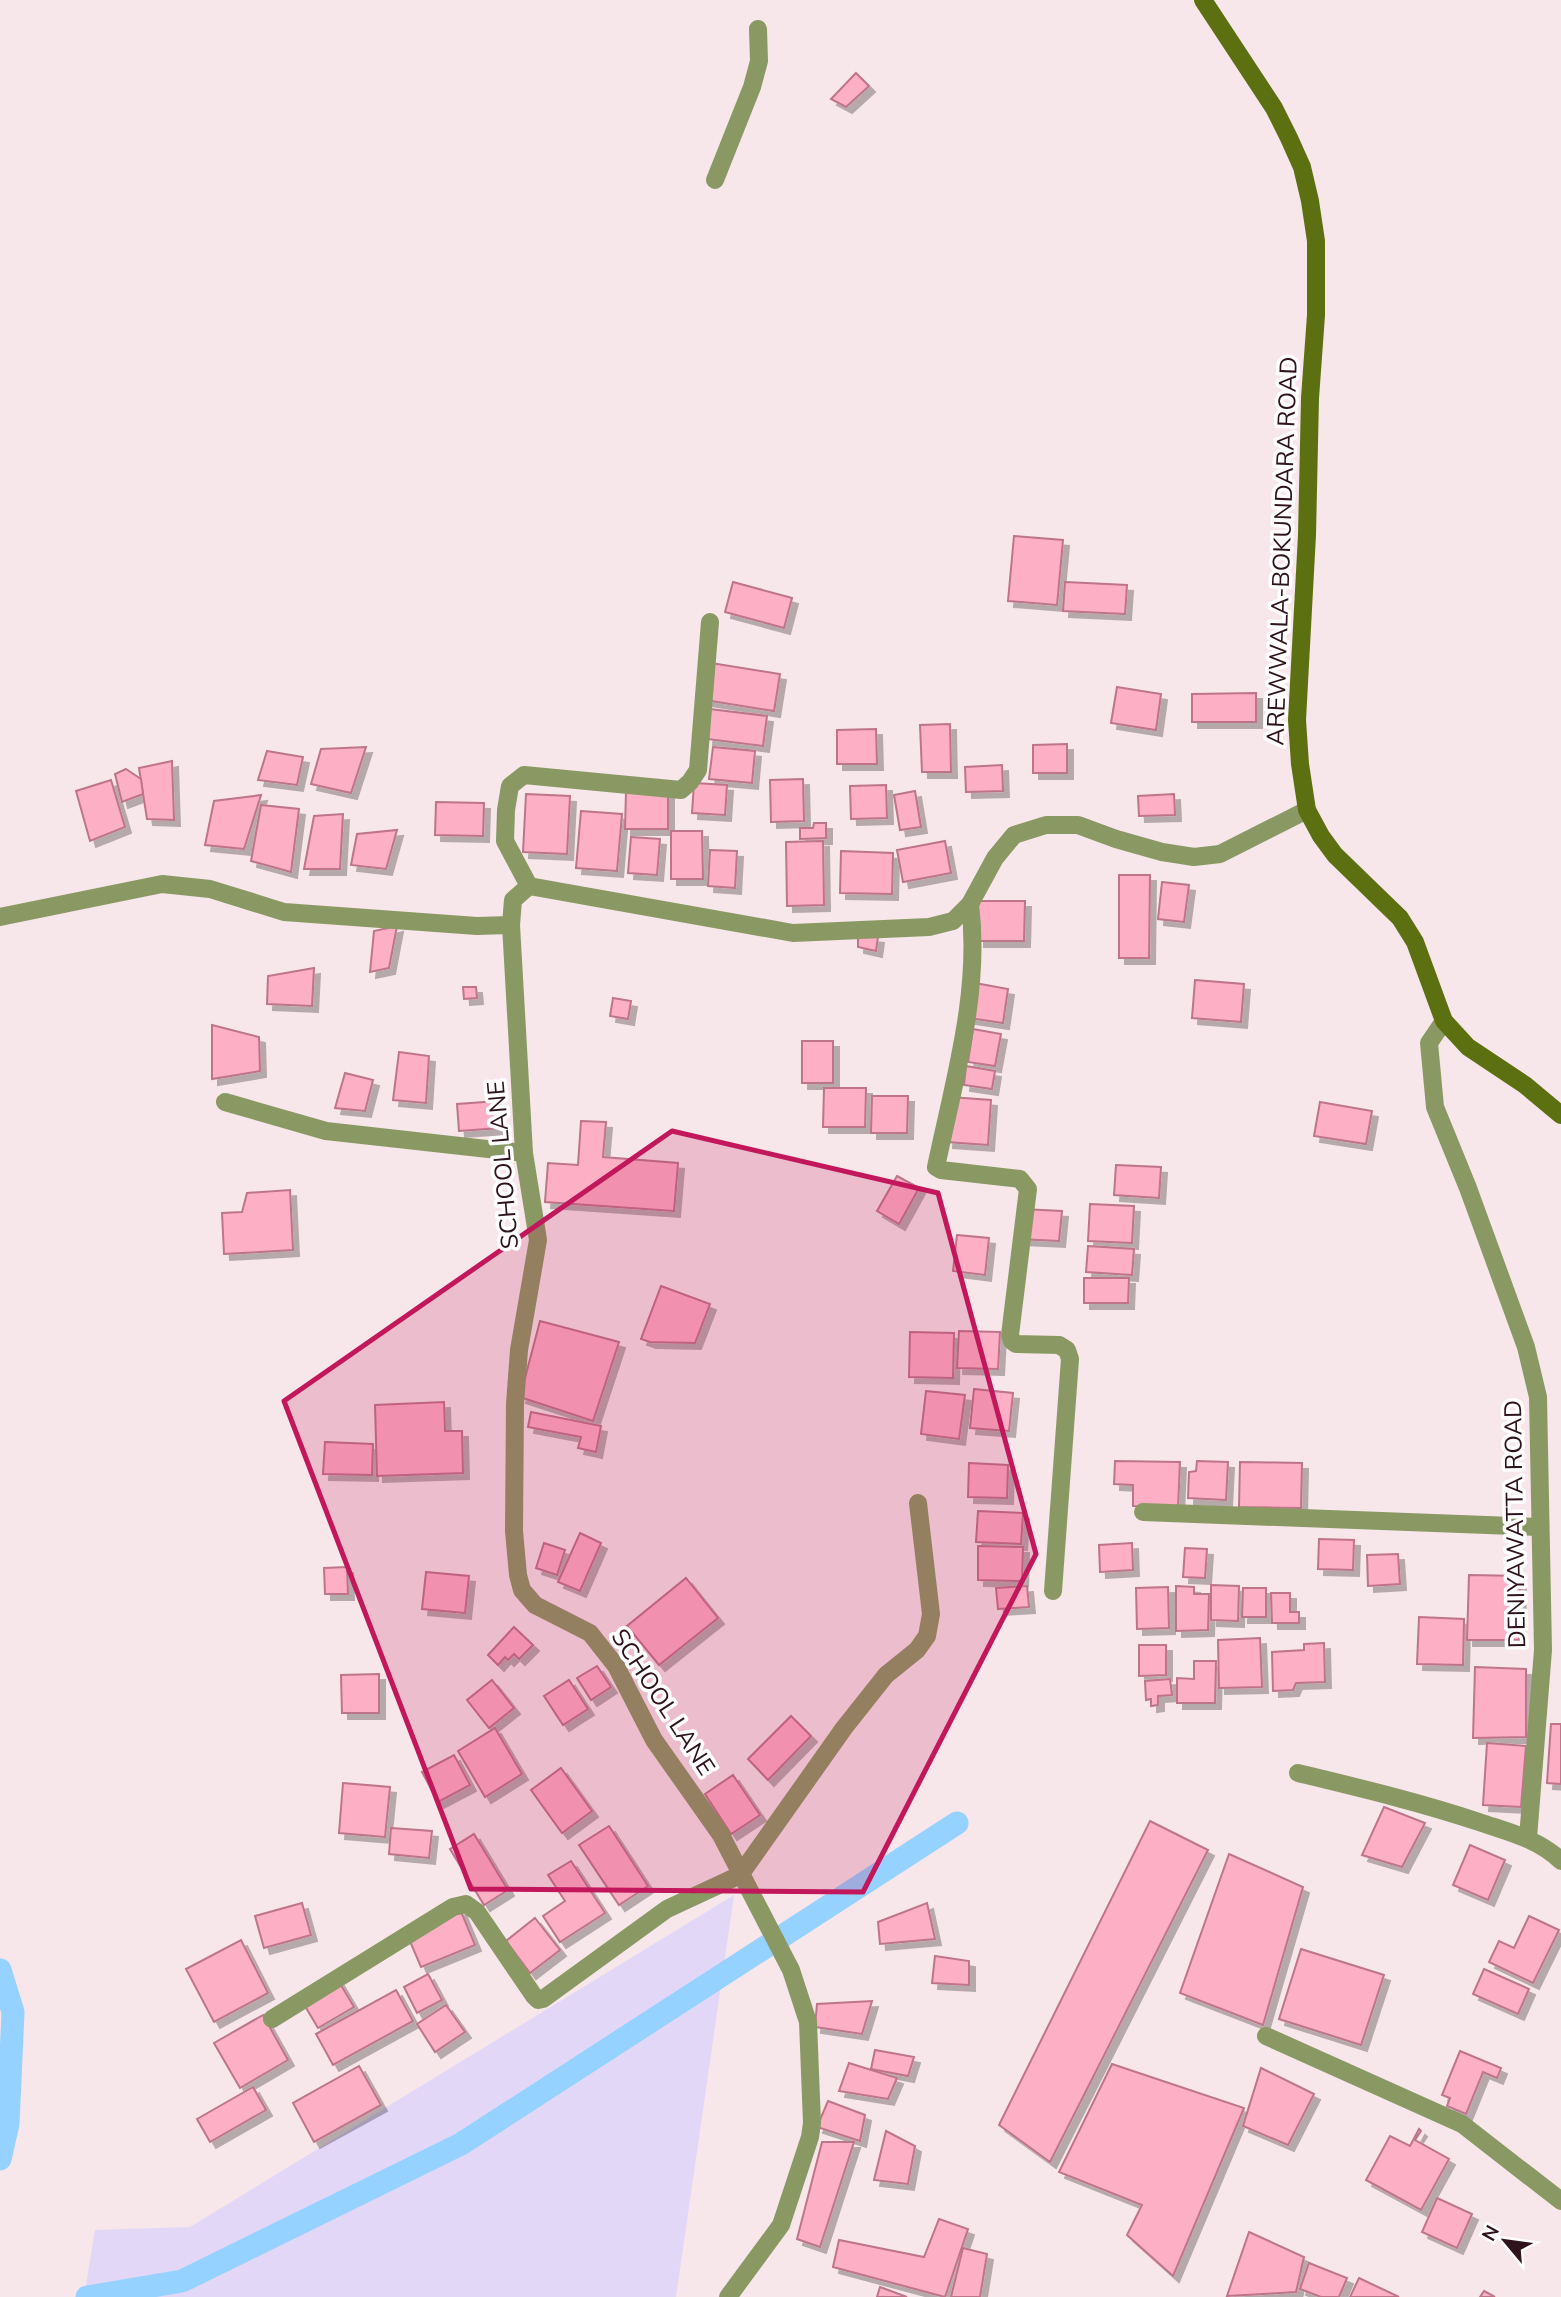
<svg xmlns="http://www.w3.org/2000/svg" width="1561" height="2297" font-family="Mulish,sans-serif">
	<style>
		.green { fill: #e2d7f7 }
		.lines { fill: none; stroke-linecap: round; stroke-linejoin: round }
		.canal { stroke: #95d2ff; stroke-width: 23 }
		.building { fill: #fdafc5; stroke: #be758a; stroke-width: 2; filter: url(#shadow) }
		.street { stroke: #8a9963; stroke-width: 18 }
		.secondary { stroke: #5d7011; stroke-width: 18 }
		.marked { fill: #c2185b; fill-opacity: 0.2; stroke: #c2185b; stroke-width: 5; stroke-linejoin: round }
		.labels { text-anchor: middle; stroke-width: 7; stroke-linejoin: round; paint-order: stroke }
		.street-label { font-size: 24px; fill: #2f131c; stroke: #fff }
	</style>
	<defs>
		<filter id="shadow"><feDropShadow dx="6" dy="6" stdDeviation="0" flood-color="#0004"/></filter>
	</defs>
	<rect width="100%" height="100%" fill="#f7e6ea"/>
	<path class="green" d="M 734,1895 L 676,2297 L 84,2297 L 95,2230 L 190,2227 Z"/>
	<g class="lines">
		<g class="canal">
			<path d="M 0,1970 L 13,2012 L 8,2124 L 0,2159"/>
			<path d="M 87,2297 L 182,2281 L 461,2144 L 957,1823"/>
		</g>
	</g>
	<g class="building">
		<path d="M 856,73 L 869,86 L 846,107 L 831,99 Z"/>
		<path d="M 1014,536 L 1063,540 L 1057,605 L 1008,601 Z"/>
		<path d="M 733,582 L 792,598 L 784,628 L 725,612 Z"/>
		<path d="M 1065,582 L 1127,585 L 1125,614 L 1063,611 Z"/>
		<path d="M 711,663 L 780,674 L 774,711 L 705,700 Z"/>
		<path d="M 1117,687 L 1161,694 L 1156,730 L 1111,723 Z"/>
		<path d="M 1256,693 L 1256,722 L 1192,722 L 1192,694 Z"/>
		<path d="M 710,709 L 767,716 L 763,746 L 707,739 Z"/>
		<path d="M 950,724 L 951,772 L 922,772 L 920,725 Z"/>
		<path d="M 876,729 L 877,764 L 837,764 L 837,730 Z"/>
		<path d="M 1067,744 L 1067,773 L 1033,773 L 1033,745 Z"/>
		<path d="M 366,747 L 351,793 L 311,784 L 321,749 Z"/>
		<path d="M 713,747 L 755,751 L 752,783 L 709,779 Z"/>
		<path d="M 267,751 L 303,757 L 297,785 L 258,780 Z"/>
		<path d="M 172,761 L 174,820 L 147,819 L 139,768 Z"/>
		<path d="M 1002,765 L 1003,791 L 966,792 L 965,767 Z"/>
		<path d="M 126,769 L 141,779 L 143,794 L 122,802 L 115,774 Z"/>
		<path d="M 803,779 L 804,821 L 771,822 L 770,780 Z"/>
		<path d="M 111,780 L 125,827 L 90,841 L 76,791 Z"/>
		<path d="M 694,783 L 727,785 L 725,815 L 692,813 Z"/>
		<path d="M 886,785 L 887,818 L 851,819 L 850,786 Z"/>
		<path d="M 915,791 L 921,827 L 900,830 L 894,795 Z"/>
		<path d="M 626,792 L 668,792 L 668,829 L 625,829 Z"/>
		<path d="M 526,794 L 570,796 L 567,854 L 523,852 Z"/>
		<path d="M 1174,794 L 1175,815 L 1139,816 L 1138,796 Z"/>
		<path d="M 261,795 L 244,849 L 205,845 L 214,801 Z"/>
		<path d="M 436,802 L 484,803 L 483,836 L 435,835 Z"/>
		<path d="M 261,805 L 299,809 L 291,872 L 251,861 Z"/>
		<path d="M 581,811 L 622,814 L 617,871 L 576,868 Z"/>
		<path d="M 343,814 L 340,869 L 304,869 L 314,816 Z"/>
		<path d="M 814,823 L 826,823 L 826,838 L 800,839 L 800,828 L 813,828 Z"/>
		<path d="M 397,830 L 386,869 L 351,865 L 357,834 Z"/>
		<path d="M 671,831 L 702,831 L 703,879 L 671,879 Z"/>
		<path d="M 631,837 L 660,839 L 657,875 L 628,873 Z"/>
		<path d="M 823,841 L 824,905 L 787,906 L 786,842 Z"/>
		<path d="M 945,841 L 951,873 L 903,882 L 897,850 Z"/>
		<path d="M 710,850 L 737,851 L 735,888 L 708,886 Z"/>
		<path d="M 841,851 L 893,853 L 892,894 L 840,893 Z"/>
		<path d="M 1119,875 L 1150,875 L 1149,958 L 1119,958 Z"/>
		<path d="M 1162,882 L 1189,885 L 1184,922 L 1158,919 Z"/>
		<path d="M 978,901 L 1025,901 L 1024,941 L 978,941 Z"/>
		<path d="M 397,926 L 389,968 L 370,972 L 374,931 Z"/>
		<path d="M 858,935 L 878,937 L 876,951 L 858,947 Z"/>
		<path d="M 314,968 L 312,1006 L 267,1004 L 268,976 Z"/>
		<path d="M 1195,980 L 1244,984 L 1241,1022 L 1192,1018 Z"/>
		<path d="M 975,983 L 1008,989 L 1003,1023 L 969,1018 Z"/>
		<path d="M 463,987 L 476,987 L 477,998 L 464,999 Z"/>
		<path d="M 613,998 L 631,1001 L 628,1019 L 610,1016 Z"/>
		<path d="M 212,1025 L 259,1037 L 260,1071 L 212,1079 Z"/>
		<path d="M 973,1029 L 1001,1034 L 995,1066 L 968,1062 Z"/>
		<rect x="802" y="1041" width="31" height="42"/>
		<path d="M 399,1052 L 429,1056 L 426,1103 L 393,1100 Z"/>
		<path d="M 966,1066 L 995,1071 L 992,1089 L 964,1085 Z"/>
		<path d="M 345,1073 L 373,1080 L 365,1111 L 335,1108 Z"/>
		<path d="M 824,1088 L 866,1088 L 865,1127 L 823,1127 Z"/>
		<path d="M 872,1096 L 908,1096 L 907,1133 L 871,1133 Z"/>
		<path d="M 950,1097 L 991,1100 L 988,1145 L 947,1142 Z"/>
		<path d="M 498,1101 L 500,1128 L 459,1131 L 457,1104 Z"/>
		<path d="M 1320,1102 L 1372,1111 L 1366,1144 L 1314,1136 Z"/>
		<path d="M 581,1121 L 606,1122 L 603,1157 L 678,1163 L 674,1211 L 545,1202 L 548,1163 L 578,1165 Z"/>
		<path d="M 1116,1165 L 1161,1167 L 1159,1198 L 1114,1195 Z"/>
		<path d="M 897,1176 L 919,1188 L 899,1224 L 877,1211 Z"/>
		<path d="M 290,1190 L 293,1250 L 224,1254 L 222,1213 L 242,1212 L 247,1193 Z"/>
		<path d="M 1090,1204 L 1134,1206 L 1132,1243 L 1088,1241 Z"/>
		<path d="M 1021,1209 L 1062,1211 L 1059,1241 L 1018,1239 Z"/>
		<path d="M 957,1235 L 989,1238 L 985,1275 L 953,1271 Z"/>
		<path d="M 1088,1246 L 1134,1249 L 1132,1275 L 1086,1272 Z"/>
		<path d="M 1084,1278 L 1129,1278 L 1128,1303 L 1084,1303 Z"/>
		<path d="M 661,1286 L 710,1304 L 695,1343 L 650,1342 L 641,1339 Z"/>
		<path d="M 540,1321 L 619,1342 L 593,1421 L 520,1397 Z"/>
		<path d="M 959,1331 L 1000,1332 L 998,1369 L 957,1368 Z"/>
		<path d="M 910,1332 L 954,1333 L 953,1378 L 909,1377 Z"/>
		<path d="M 974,1389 L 1013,1393 L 1009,1431 L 970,1428 Z"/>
		<path d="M 926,1391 L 965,1395 L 959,1439 L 921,1434 Z"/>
		<path d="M 444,1402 L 445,1431 L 462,1431 L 463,1473 L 377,1476 L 375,1405 Z"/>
		<path d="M 531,1412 L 601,1426 L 596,1452 L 578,1448 L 581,1437 L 528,1427 Z"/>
		<path d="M 325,1442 L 373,1444 L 372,1475 L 323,1474 Z"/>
		<path d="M 1115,1461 L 1180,1462 L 1178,1507 L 1133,1506 L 1133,1485 L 1114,1484 Z"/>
		<path d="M 1197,1461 L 1228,1462 L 1226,1500 L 1188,1498 L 1189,1472 L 1196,1471 Z"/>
		<path d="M 1240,1462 L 1302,1463 L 1301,1508 L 1239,1507 Z"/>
		<path d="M 969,1463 L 1008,1465 L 1007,1498 L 968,1497 Z"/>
		<path d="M 978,1511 L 1023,1513 L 1021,1544 L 976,1542 Z"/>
		<path d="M 580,1533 L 601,1543 L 580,1591 L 558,1582 Z"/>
		<path d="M 1319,1539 L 1354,1540 L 1353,1570 L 1318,1569 Z"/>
		<path d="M 544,1543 L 565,1550 L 557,1575 L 536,1568 Z"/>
		<path d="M 1132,1543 L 1133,1570 L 1100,1572 L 1099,1545 Z"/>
		<path d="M 978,1546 L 1023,1547 L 1022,1581 L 978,1580 Z"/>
		<path d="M 1185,1548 L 1207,1549 L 1205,1578 L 1183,1577 Z"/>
		<path d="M 1398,1554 L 1400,1584 L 1368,1586 L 1367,1555 Z"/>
		<path d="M 347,1567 L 348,1594 L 325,1594 L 324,1568 Z"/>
		<path d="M 426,1572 L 469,1576 L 465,1613 L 422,1609 Z"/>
		<path d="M 1469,1575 L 1520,1576 L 1519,1640 L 1467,1640 Z"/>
		<path d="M 686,1578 L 718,1618 L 659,1665 L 627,1626 Z"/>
		<path d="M 1211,1585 L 1239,1586 L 1238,1621 L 1211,1620 Z"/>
		<path d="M 1027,1586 L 1029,1607 L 998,1609 L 996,1588 Z"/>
		<path d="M 1176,1586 L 1194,1587 L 1194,1594 L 1209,1594 L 1208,1630 L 1176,1631 Z"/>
		<path d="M 1168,1587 L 1169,1628 L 1137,1629 L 1136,1588 Z"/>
		<path d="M 1243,1588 L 1266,1588 L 1266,1617 L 1242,1617 Z"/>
		<path d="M 1271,1593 L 1290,1593 L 1290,1612 L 1299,1612 L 1299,1623 L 1272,1623 Z"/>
		<path d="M 1419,1617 L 1464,1619 L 1463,1665 L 1417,1664 Z"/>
		<path d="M 514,1627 L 533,1645 L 519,1659 L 514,1654 L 508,1660 L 505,1657 L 498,1665 L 488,1655 Z"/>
		<path d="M 1260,1638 L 1262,1687 L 1219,1688 L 1218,1640 Z"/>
		<path d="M 1324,1643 L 1325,1682 L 1296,1683 L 1293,1690 L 1273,1691 L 1272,1652 L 1304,1650 L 1304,1644 Z"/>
		<path d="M 1139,1645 L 1166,1645 L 1166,1675 L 1139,1676 Z"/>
		<path d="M 1194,1661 L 1216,1661 L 1215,1703 L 1177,1703 L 1177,1678 L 1194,1679 Z"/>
		<path d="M 597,1666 L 611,1687 L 591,1700 L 577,1678 Z"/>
		<path d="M 1475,1667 L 1526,1669 L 1526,1737 L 1473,1738 Z"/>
		<path d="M 379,1674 L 379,1713 L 342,1713 L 341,1675 Z"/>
		<path d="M 1170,1679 L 1172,1695 L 1158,1696 L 1158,1705 L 1151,1706 L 1151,1699 L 1146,1700 L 1145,1681 Z"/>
		<path d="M 492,1680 L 514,1708 L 489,1728 L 467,1700 Z"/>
		<path d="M 569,1680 L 588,1709 L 563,1725 L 544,1696 Z"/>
		<path d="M 791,1716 L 811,1736 L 768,1780 L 748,1759 Z"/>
		<path d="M 1551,1724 L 1561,1724 L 1561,1784 L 1547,1783 Z"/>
		<path d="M 495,1728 L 522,1774 L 485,1797 L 458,1751 Z"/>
		<path d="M 1487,1743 L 1526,1746 L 1521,1807 L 1483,1805 Z"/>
		<path d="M 454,1755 L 470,1785 L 438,1802 L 422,1772 Z"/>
		<path d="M 561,1768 L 592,1811 L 562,1833 L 531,1790 Z"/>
		<path d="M 733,1775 L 760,1815 L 731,1834 L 705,1794 Z"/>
		<path d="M 343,1783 L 390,1787 L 385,1837 L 339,1833 Z"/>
		<path d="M 1384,1807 L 1425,1823 L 1402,1867 L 1362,1855 Z"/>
		<path d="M 1150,1821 L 1208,1850 L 1050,2162 L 999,2125 Z"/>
		<path d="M 609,1826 L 648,1886 L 619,1905 L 579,1845 Z"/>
		<path d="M 391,1828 L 432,1831 L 429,1858 L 389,1854 Z"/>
		<path d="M 474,1834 L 508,1890 L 484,1905 L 450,1849 Z"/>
		<path d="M 1470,1845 L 1505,1860 L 1488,1900 L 1453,1885 Z"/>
		<path d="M 1229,1854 L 1303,1887 L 1263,2025 L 1180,1993 Z"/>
		<path d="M 571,1861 L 605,1913 L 560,1942 L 543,1916 L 565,1901 L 548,1875 Z"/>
		<path d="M 302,1903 L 311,1935 L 264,1948 L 255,1916 Z"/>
		<path d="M 927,1903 L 935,1939 L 880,1944 L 878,1922 Z"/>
		<path d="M 460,1909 L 475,1945 L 421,1967 L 406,1932 Z"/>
		<path d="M 1529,1916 L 1559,1930 L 1533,1983 L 1489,1962 L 1499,1941 L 1514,1948 Z"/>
		<path d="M 535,1918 L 560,1950 L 530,1973 L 506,1941 Z"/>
		<path d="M 241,1940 L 268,1993 L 214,2022 L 186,1969 Z"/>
		<path d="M 1301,1949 L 1384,1975 L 1361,2045 L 1279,2019 Z"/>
		<path d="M 935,1956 L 969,1961 L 969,1985 L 932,1983 Z"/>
		<path d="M 1484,1969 L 1529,1989 L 1518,2014 L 1473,1994 Z"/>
		<path d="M 428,1974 L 442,2000 L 417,2013 L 404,1987 Z"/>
		<path d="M 338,1980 L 354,2007 L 318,2028 L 302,2001 Z"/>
		<path d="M 396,1990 L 413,2021 L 333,2065 L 316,2034 Z"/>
		<path d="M 872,2001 L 862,2034 L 815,2027 L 817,2004 Z"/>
		<path d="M 446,2005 L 465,2032 L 435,2052 L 417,2024 Z"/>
		<path d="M 263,2015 L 288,2060 L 240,2088 L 214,2043 Z"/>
		<path d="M 875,2050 L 914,2057 L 908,2076 L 871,2069 Z"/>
		<path d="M 1460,2051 L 1501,2068 L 1497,2078 L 1483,2072 L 1466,2114 L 1447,2106 L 1450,2098 L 1442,2095 Z"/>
		<path d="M 849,2063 L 897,2078 L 888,2099 L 839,2091 Z"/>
		<path d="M 1112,2064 L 1244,2108 L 1173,2276 L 1127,2235 L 1142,2205 L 1059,2172 Z"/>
		<path d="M 359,2066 L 381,2105 L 314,2142 L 293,2103 Z"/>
		<path d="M 1261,2068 L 1314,2094 L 1288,2145 L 1243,2126 Z"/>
		<path d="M 253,2087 L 266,2110 L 210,2142 L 197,2119 Z"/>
		<path d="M 828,2101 L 865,2115 L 860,2141 L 817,2127 Z"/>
		<path d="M 1419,2129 L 1421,2131 L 1415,2140 L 1449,2159 L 1421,2210 L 1366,2180 L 1390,2136 L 1410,2146 Z"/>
		<path d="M 886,2131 L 915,2146 L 908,2184 L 874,2180 Z"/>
		<path d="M 822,2142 L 854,2142 L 820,2247 L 797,2239 Z"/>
		<path d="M 1437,2198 L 1472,2214 L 1457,2248 L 1422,2232 Z"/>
		<path d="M 939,2219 L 968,2229 L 945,2297 L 833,2267 L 839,2240 L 924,2257 Z"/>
		<path d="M 1249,2232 L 1304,2257 L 1296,2292 L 1227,2296 Z"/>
		<path d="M 963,2248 L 987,2254 L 980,2297 L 951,2297 Z"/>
		<path d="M 1309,2263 L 1347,2278 L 1339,2297 L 1321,2297 L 1300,2289 Z"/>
		<path d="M 1359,2278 L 1399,2297 L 1350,2297 Z"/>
		<path d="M 880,2287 L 907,2297 L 877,2297 Z"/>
		<path d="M 1484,2291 L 1495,2297 L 1480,2297 Z"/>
	</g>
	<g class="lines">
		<g class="street">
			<path d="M 715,180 L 752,87 L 759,61 L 758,29"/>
			<path d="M 529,886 L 505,841 L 506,810 L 510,786 L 524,775 L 681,790 L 690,782 L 698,770 L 710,622"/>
			<path d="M 970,904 C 981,991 954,1081 936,1167 L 941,1170 L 1020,1179 L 1028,1189 L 1010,1335 L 1012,1341 L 1016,1344 L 1059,1345 L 1067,1350 L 1070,1359 L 1053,1591"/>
			<path d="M 0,917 L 162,884 L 210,889 L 284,912 L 477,926 L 511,925"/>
			<path d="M 1444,1021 L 1429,1043 L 1435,1107 L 1468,1188 L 1526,1347 L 1538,1397 L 1543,1650 L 1528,1838"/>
			<path d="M 225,1102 L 326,1131 L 524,1153"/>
			<path d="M 1143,1512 L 1540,1527"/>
			<path d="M 1298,1773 C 1360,1788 1419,1802 1479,1822 C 1508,1832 1539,1839 1561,1861"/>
			<path d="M 272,2019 L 453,1907 L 466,1904 L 477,1912 L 534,1996 L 538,2000 L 543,1999 L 667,1909 L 740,1875 L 844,1728 L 886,1675 L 917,1650 L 927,1636 L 931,1614 L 918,1503"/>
			<path d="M 1266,2036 L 1462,2124 L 1561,2201"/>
			<path d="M 728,2297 L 781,2225 L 810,2137 L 812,2123 L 808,2022 L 791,1970 L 721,1835 L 654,1740 L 616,1666 L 590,1633 L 535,1605 L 522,1590 L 518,1575 L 514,1531 L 515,1404 L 519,1350 L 538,1240 L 524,1153 L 511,925 L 513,900 L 529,886 L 793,933 L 929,927 L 953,921 L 970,904 L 995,858 L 1014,835 L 1046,825 L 1078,825 L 1116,839 L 1162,852 L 1194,857 L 1220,854 L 1307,810"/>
		</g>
		<path class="secondary" d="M 1203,0 L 1274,108 L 1289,138 L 1302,167 L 1310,201 L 1316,241 L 1316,315 L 1310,398 L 1307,535 L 1297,720 L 1300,764 L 1307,810 L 1321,836 L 1335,855 L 1400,918 L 1415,942 L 1444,1021 L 1468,1047 L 1525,1085 L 1561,1115"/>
	</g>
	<path class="marked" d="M 672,1131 L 938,1193 L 1036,1554 L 863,1892 L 471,1889 L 284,1401 Z"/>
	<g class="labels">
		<g class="street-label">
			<text transform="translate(1282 551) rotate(-88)" y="8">AREWWALA-BOKUNDARA ROAD</text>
			<text transform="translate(503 1165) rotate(-95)" y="8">SCHOOL LANE</text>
			<text transform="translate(1515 1524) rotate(-91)" y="8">DENIYAWATTA ROAD</text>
			<text transform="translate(663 1702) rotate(57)" y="8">SCHOOL LANE</text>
		</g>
	</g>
	<g transform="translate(1505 2241) rotate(299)" stroke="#ffffff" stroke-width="5" paint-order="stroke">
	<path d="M0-5L12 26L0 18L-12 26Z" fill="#2f131c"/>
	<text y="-10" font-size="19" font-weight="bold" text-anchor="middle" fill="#2f131c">N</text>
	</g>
</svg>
